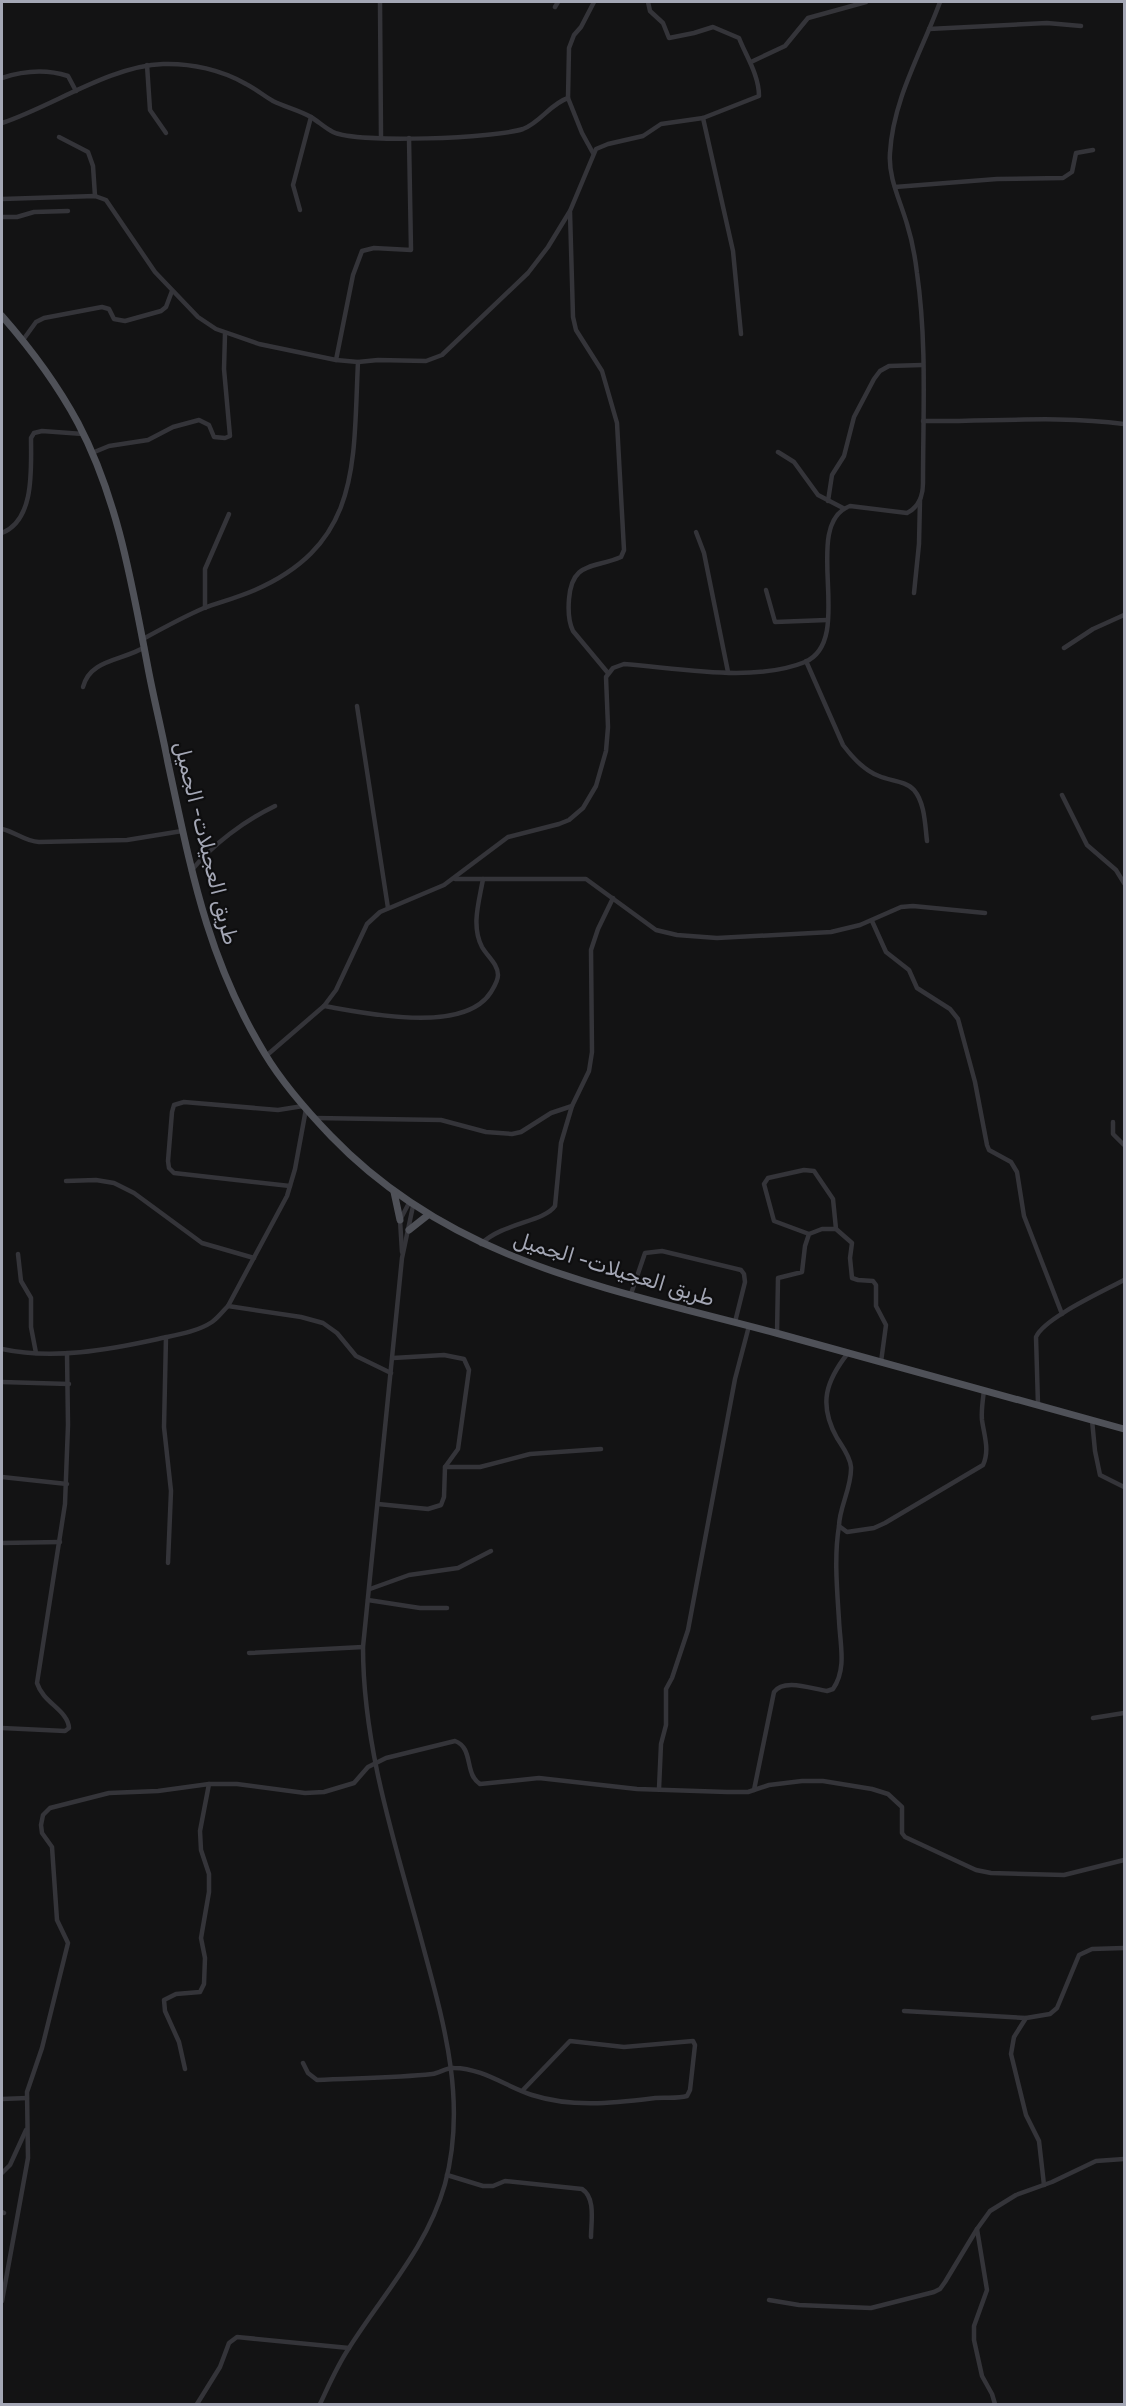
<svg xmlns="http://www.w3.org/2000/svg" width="1126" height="2406" font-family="Rubik,Cairo,sans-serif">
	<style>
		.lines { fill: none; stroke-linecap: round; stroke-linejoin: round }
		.minor { stroke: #343439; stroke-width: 4.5 }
		.primary { stroke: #4f5158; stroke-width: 7 }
		.labels { text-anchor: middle; stroke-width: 4.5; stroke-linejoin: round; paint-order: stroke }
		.street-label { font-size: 21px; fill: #a4a7b5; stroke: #0e0e0f }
	</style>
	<rect width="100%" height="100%" fill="#131314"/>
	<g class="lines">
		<g class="minor">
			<path d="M 380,2 L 381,138"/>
			<path d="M 555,7 L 558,2"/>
			<path d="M 929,29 L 1047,23 L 1081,26"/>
			<path d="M 751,62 L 785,46 L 808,18 L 866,2"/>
			<path d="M 147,65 L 150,110 L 166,133"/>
			<path d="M 2,78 C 23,71 46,69 68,76 L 76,91"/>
			<path d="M 568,98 L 569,48 L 574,35 L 581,27 L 594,2"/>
			<path d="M 703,118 L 733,251 L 741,334"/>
			<path d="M 2,123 C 53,106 110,66 163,64 C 191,63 222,70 246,84 C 256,89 264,96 273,101 C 285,107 299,110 311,117 C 319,122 325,128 333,132 C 358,144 496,138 523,129 C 541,122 550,104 568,98 L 582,133 L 593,153"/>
			<path d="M 59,137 L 88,152 L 93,166 L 95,196"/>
			<path d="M 895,187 L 997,179 L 1063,178 L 1072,172 L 1076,153 L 1093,150"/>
			<path d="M 2,199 L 95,196 L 106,200 L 155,272 L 198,317 L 216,329 L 259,344 L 336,360 L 358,362 L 378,360 L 426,361 L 442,355 L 528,273 L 548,247 L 570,211 L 596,149 L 608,144 L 643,136 L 661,124 L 703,118 L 759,96 C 759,75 746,56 739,38 L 713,27 L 694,33 L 669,38 L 663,23 L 650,11 L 648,2"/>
			<path d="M 300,210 L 293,185 L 311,117"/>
			<path d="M 570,212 L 573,317 L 576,330 L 602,371 L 617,423 L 624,550 L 621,557 C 593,569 572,561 569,599 C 568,611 568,621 573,631 L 608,673"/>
			<path d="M 2,217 L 17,217 L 34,212 L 68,211"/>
			<path d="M 23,340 L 36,322 L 44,318 L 102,307 L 109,309 L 114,319 L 125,321 L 161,311 L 166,307 L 172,291"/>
			<path d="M 336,360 L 353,275 L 362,251 L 374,248 L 411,250 L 409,138"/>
			<path d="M 923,421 C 990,422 1057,415 1124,424"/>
			<path d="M 778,452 L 794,462 L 818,495 L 843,508"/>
			<path d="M 92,453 L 109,446 L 148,440 L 173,427 L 199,420 L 209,425 L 214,437 L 225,438 L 230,436 L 224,369 L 225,334"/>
			<path d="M 828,501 L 832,475 L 844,456 L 854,417 L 874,379 L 880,371 L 889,366 L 922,365"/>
			<path d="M 696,532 L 704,553 L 728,672"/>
			<path d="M 2,533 C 35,520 31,468 31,438 L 34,433 L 42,431 L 83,434"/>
			<path d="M 766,590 L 775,622 L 827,620"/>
			<path d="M 914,593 L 919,544 L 920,500"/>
			<path d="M 205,608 L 205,569 L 229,514"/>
			<path d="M 143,639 C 163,628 183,617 204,608 C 221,602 239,597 255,590 C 362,543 353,462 358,362"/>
			<path d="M 1064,648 L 1093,629 L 1124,615"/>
			<path d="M 806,661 L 843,745 C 852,757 865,771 879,776 C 890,781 906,781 914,790 C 925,803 925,825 927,841"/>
			<path d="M 83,687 C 90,659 122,661 145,647"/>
			<path d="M 357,706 L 388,908"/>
			<path d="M 1062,795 L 1087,845 L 1116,870 L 1124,883"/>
			<path d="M 2,829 C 16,832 24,841 39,842 L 127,840 L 182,831"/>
			<path d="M 191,871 C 213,844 244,821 275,806"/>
			<path d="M 455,879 L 586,879 L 656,930 L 677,935 L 717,938 L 831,932 L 860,925 L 901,907 L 913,906 L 985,913"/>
			<path d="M 872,921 L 886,952 L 909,970 L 917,988 L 950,1009 L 958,1019 L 975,1082 L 987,1145 L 989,1150 L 1011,1162 L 1017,1172 L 1024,1216 L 1062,1314"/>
			<path d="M 324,1006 C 365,1013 464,1035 491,992 C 494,987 498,981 498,975 C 498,964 487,956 482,947 C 471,926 479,902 483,879"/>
			<path d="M 266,1056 L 324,1006 L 336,990 L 367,924 L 380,912 L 444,885 L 508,837 L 559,824 L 569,820 L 583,808 L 596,786 L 606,751 L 608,727 L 606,677 L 613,668 L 624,664 C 678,668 754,683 805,662 C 857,640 799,525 850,506 L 907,513 C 919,507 923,497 923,483 C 923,414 927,342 917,273 C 915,256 912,240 907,224 C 900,200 888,177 890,153 C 893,99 922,51 940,2"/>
			<path d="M 315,1118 L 441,1120 L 486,1132 L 512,1134 L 521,1132 L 551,1113 L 572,1106"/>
			<path d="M 1113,1122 L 1113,1134 L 1124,1145"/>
			<path d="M 66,1181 L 96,1180 L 114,1183 L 134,1193 L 202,1243 L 254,1258"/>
			<path d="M 290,1186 L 174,1173 L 169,1168 L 168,1161 L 172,1112 L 174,1105 L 184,1102 L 278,1110 L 303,1106"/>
			<path d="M 809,1234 L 774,1221 L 764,1184 L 768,1178 L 804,1170 L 814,1171 L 833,1199 L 836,1229"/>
			<path d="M 481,1244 C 502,1223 544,1222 555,1206 L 561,1143 L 572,1106 L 589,1071 L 592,1052 L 591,950 L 598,929 L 613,898"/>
			<path d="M 402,1252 L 400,1220 L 409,1203"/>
			<path d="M 18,1254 L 21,1281 L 31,1298 L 31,1327 L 36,1353"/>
			<path d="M 631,1294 L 645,1253 L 662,1251 L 741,1270 L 744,1274 L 745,1282 L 735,1322"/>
			<path d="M 228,1306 L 301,1317 L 323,1323 L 337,1333 L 356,1356 L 391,1373"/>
			<path d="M 777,1334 L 778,1278 L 802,1272 L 805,1246 L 809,1234 L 822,1229 L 836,1229 L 852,1243 L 850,1258 L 852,1278 L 858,1280 L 873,1281 L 876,1285 L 876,1306 L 886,1325 L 881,1362"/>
			<path d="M 166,1337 L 164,1427 L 171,1491 L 168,1563"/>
			<path d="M 2,1349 C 53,1360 108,1350 158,1339 C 176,1335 197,1332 212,1322 C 218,1318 223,1311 228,1306 L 287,1196 L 295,1169 L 306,1109"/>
			<path d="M 848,1353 C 826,1381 818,1404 837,1438 C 842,1446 850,1456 851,1467 C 852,1487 839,1508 839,1526 L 847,1532 L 874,1528 L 885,1523 L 983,1465 C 990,1450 984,1435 982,1420 C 981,1410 983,1400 984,1390"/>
			<path d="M 2,1382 L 69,1384"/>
			<path d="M 1038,1405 L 1036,1337 C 1044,1318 1104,1291 1124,1280"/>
			<path d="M 1092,1420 L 1095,1451 L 1100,1475 L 1124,1487"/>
			<path d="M 445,1467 L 480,1467 L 530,1454 L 601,1449"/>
			<path d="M 2,1477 L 67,1484"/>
			<path d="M 378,1504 L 428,1509 L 441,1505 L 444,1497 L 445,1467 L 458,1449 L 469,1370 L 464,1359 L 444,1355 L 393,1358"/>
			<path d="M 2,1543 L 60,1542"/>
			<path d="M 370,1589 L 409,1575 L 458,1568 L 491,1551"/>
			<path d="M 368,1600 L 420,1608 L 447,1608"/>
			<path d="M 249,1653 L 363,1647"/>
			<path d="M 1093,1718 L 1124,1713"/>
			<path d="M 2,1728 L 65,1731 L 69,1728 C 68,1710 43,1703 37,1683 L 65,1504 L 68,1425 L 67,1353"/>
			<path d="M 659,1789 L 661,1744 L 666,1725 L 666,1689 L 672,1678 L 688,1630 L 735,1379 L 749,1326"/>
			<path d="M 754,1790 L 774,1692 C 784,1678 812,1689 827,1691 L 833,1689 C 847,1669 840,1644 839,1620 C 837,1589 834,1556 839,1526"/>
			<path d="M 904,2011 L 1026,2018 L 1050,2014 L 1057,2008 L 1079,1955 L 1092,1949 L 1124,1948"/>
			<path d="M 1026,2018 L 1014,2037 L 1011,2054 L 1026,2115 L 1039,2141 L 1044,2185"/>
			<path d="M 303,2063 L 308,2073 L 317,2080 C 355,2078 395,2078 432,2074 C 440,2073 447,2067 454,2068 C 482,2068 507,2087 532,2095 C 573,2108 613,2103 655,2098 C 665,2097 677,2099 687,2096 L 690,2090 L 695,2045 L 693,2041 L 624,2047 L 570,2041 L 522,2091"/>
			<path d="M 185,2069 L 179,2042 L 165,2011 L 164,2000 L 176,1994 L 200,1992 L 204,1984 L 205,1958 L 201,1938 L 209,1892 L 209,1874 L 201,1850 L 200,1831 L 209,1784"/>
			<path d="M 2,2099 L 27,2098"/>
			<path d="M 2,2173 L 10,2165 L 26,2130"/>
			<path d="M 447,2175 L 483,2186 L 493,2186 L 505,2181 L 582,2189 C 596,2198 591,2222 591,2237"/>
			<path d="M 2,2212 L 4,2213"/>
			<path d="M 769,2300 L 799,2305 L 871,2308 L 934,2292 L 940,2289 L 945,2282 L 977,2229"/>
			<path d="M 2,2301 L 28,2158 L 27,2092 L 42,2048 L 68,1943 L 57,1920 L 52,1847 L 42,1833 L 41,1825 L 43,1815 L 50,1808 L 109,1793 L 158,1791 L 209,1784 L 237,1784 L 305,1793 L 324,1792 L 354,1783 L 368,1767 L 386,1758 L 455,1741 C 474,1748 464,1774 480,1784 L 539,1778 L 637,1789 L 727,1792 L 748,1792 L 769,1785 L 802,1781 L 823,1781 L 872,1789 L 888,1794 L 902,1807 L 902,1833 L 905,1837 L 976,1870 L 991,1873 L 1064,1875 L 1124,1860"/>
			<path d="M 197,2404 L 220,2367 L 229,2343 L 237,2337 L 349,2348"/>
			<path d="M 320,2404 C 329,2385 337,2366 349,2348 C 383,2294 427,2248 445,2184 C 468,2099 442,2017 420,1935 C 394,1840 363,1746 363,1647 L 402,1258 L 413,1206"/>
			<path d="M 995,2404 L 992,2394 L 982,2376 L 974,2340 L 974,2326 L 987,2290 L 977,2229 L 990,2211 L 1016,2195 L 1052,2182 L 1096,2161 L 1124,2159"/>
		</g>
		<g class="primary">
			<path d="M 2,316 C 31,349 57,384 78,423 C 118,499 132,585 148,668 C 154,700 162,731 168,763 C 191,869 207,959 265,1054 C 283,1084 307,1111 331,1136 C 454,1264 613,1289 776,1333 C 892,1365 1008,1397 1124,1429"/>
			<path d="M 394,1192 L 400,1220"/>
			<path d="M 409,1230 L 428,1215"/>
		</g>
	</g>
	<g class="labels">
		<g class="street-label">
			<text transform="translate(206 843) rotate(76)" y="7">طريق العجيلات- الجميل</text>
			<text transform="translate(614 1269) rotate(17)" y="7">طريق العجيلات- الجميل</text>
		</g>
	</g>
	<rect width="1126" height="2406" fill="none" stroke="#a4a7b5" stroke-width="6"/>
</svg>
